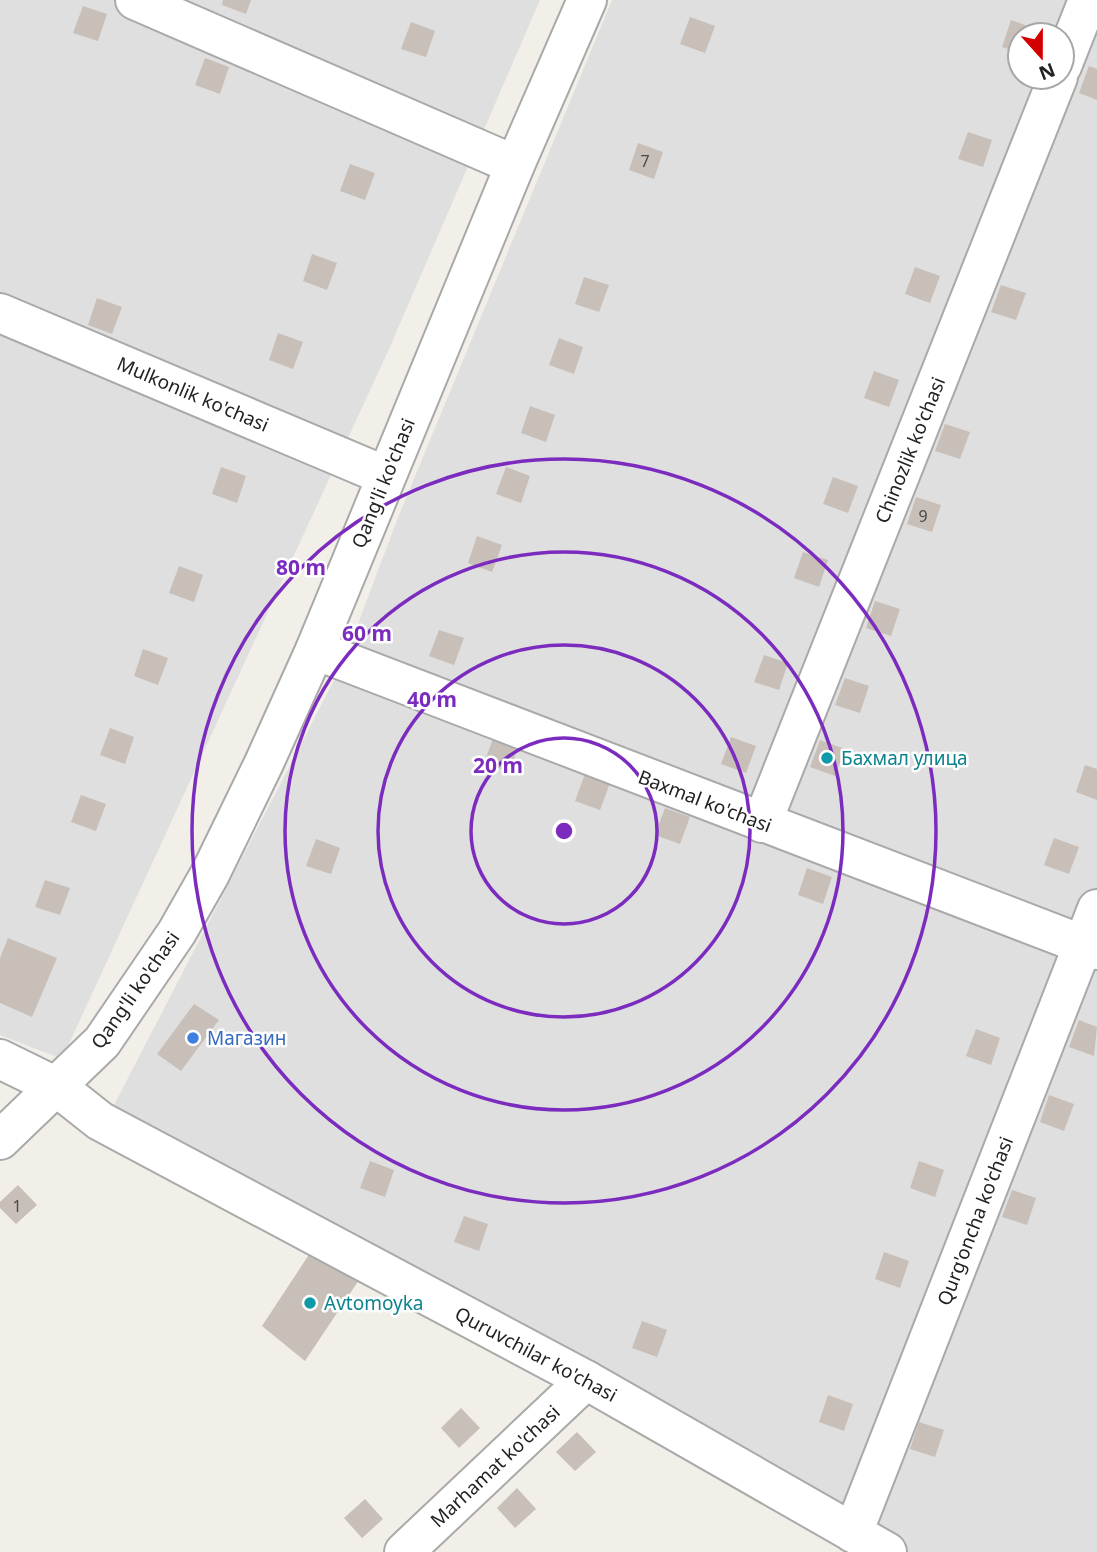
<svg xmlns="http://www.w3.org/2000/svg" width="1097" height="1552" font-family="'Noto Sans',sans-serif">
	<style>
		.residential { fill: #e0dfdf; fill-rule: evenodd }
		.building { fill: #c7bfb8 }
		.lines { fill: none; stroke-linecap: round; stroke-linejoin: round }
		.minor-casing { stroke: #a9a9a9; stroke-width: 42 }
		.minor { stroke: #fff; stroke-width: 38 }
		.ring { fill: none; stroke: #7b2cbf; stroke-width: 3.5 }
		.culture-dot { fill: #0f9aa8; stroke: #fff; stroke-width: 2.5 }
		.shop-dot { fill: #3f7fe0; stroke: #fff; stroke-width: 2.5 }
		.labels { text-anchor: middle; stroke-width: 5; stroke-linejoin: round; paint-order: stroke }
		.number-label { font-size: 16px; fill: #4b4948 }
		.street-label { font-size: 19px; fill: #222; stroke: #fff }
		.culture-label { font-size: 19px; fill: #0d838f; stroke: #fff; text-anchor: start }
		.shop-label { font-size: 19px; fill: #366cbe; stroke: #fff; text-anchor: start }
		.centre { fill: #7b2cbf; stroke: #fff; stroke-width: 3.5 }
		.ring-label { font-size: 21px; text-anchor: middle; font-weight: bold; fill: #7b2cbf; stroke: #fff; stroke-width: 5; stroke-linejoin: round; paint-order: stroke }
	</style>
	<rect width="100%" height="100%" fill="#f2efe9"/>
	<g class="residential">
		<path d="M 0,0 L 540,0 L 389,349 L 62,1059 L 0,1035 Z"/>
		<path d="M 612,0 L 1097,0 L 1097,1552 L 903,1552 L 567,1354 L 114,1105 L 344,661 L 397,520 ZM 1020,35 L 1062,35 L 1062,77 L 1020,77 Z"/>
	</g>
	<g class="building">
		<path d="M 223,0 L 251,0 L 246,14 L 222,5 Z"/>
		<path d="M 83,6 L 107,14 L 98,41 L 73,33 Z"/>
		<path d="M 690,17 L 715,26 L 705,53 L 680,44 Z"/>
		<path d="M 1011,20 L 1036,29 L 1034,35 L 1020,35 L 1020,53 L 1002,47 Z"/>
		<path d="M 411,22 L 435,31 L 426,57 L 401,49 Z"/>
		<path d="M 205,58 L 229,67 L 220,94 L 195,85 Z"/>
		<path d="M 1089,66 L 1097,69 L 1097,100 L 1079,93 Z"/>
		<path d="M 968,132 L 992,140 L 983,167 L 958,159 Z"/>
		<path d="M 638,143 L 663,152 L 654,179 L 629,170 Z"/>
		<path d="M 350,164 L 375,173 L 365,200 L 340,191 Z"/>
		<path d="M 312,254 L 337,263 L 327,290 L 303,281 Z"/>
		<path d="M 915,267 L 940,276 L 930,303 L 905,294 Z"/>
		<path d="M 584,277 L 609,285 L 599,312 L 575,304 Z"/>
		<path d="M 1001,285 L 1026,293 L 1016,320 L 991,312 Z"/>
		<path d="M 97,298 L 122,307 L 112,334 L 88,325 Z"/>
		<path d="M 278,333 L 303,342 L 293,369 L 269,360 Z"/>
		<path d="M 559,338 L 583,347 L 574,374 L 549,365 Z"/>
		<path d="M 874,371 L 899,380 L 889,407 L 864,398 Z"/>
		<path d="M 530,406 L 555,415 L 546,442 L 521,433 Z"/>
		<path d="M 945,424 L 970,432 L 960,459 L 935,451 Z"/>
		<path d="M 221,467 L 246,476 L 237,503 L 212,494 Z"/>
		<path d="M 506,467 L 530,476 L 521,503 L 496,494 Z"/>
		<path d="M 833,477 L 858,486 L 848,513 L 823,504 Z"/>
		<path d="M 916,497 L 941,505 L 932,532 L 907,524 Z"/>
		<path d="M 477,536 L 502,545 L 492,572 L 468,563 Z"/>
		<path d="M 803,552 L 828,560 L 819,587 L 794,578 Z"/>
		<path d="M 179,566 L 203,575 L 194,602 L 169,593 Z"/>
		<path d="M 875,601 L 900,609 L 891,636 L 866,628 Z"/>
		<path d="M 439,630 L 464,638 L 454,665 L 429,656 Z"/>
		<path d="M 143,649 L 168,658 L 158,685 L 134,676 Z"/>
		<path d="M 764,655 L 788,663 L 779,690 L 754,682 Z"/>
		<path d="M 845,678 L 869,686 L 860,713 L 835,705 Z"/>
		<path d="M 110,728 L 134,737 L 125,764 L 100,755 Z"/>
		<path d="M 494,736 L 519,745 L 509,772 L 484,763 Z"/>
		<path d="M 731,737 L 756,746 L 746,773 L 721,764 Z"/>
		<path d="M 820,740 L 845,749 L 835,776 L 810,767 Z"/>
		<path d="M 1085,765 L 1097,769 L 1097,800 L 1076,792 Z"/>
		<path d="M 585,774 L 610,783 L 600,810 L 575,801 Z"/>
		<path d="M 81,795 L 106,804 L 96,831 L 71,822 Z"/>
		<path d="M 665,808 L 690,817 L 680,844 L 655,835 Z"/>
		<path d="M 1054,838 L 1079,847 L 1069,874 L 1044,865 Z"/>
		<path d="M 316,839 L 340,848 L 331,874 L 306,866 Z"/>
		<path d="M 807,868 L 832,877 L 823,904 L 798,895 Z"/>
		<path d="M 45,880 L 70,888 L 60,915 L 35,907 Z"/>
		<path d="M 8,938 L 57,958 L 32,1017 L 0,1003 L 0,958 Z"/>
		<path d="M 194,1004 L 219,1020 L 181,1071 L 157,1054 Z"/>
		<path d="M 1079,1020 L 1097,1027 L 1094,1056 L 1069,1047 Z"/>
		<path d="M 976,1029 L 1000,1038 L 991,1065 L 966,1056 Z"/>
		<path d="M 1049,1095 L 1074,1104 L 1064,1131 L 1040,1122 Z"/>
		<path d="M 370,1161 L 394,1170 L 385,1197 L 360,1188 Z"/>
		<path d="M 919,1161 L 944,1170 L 935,1197 L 910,1188 Z"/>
		<path d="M 18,1185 L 37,1205 L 16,1224 L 0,1208 L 0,1202 Z"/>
		<path d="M 1012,1190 L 1036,1198 L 1027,1225 L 1002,1217 Z"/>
		<path d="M 464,1216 L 488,1224 L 479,1251 L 454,1242 Z"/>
		<path d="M 884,1252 L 909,1261 L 900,1288 L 875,1279 Z"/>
		<path d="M 310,1253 L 359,1280 L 305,1361 L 262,1326 Z"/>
		<path d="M 642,1321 L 667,1330 L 657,1357 L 632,1348 Z"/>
		<path d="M 828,1395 L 853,1404 L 844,1431 L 819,1422 Z"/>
		<path d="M 461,1408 L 480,1428 L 459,1448 L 441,1428 Z"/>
		<path d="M 919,1422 L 944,1430 L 935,1457 L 910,1449 Z"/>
		<path d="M 577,1432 L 596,1452 L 575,1471 L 556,1452 Z"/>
		<path d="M 517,1488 L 536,1509 L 515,1528 L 497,1508 Z"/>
		<path d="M 365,1499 L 383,1519 L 362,1538 L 344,1518 Z"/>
	</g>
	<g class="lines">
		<defs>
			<g id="minor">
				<path d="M 135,0 L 515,165"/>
				<path d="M 1062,66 L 1088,0"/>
				<path d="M 0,313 L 386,476"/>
				<path d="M 315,650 L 1097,950"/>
				<path d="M 762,823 L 1058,77"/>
				<path d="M 0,1059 L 57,1087 L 100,1121 L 586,1380 L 887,1552"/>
				<path d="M 0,1140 L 102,1042 L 177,932 L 210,874 L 264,763 L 315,650 L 515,165 L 587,0"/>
				<path d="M 853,1533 L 1097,909"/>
				<path d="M 404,1552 L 586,1380"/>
			</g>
		</defs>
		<use href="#minor" class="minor-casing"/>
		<use href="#minor" class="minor"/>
	</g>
	<g class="ring">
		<circle cx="564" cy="831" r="93"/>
		<circle cx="564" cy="831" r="186"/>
		<circle cx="564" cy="831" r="279"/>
		<circle cx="564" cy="831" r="372"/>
	</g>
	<g class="culture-dot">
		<circle cx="827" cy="758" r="7"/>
		<circle cx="310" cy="1303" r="7"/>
	</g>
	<circle class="shop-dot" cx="193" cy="1038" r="7"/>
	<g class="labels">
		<g class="number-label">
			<text x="645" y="167">7</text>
			<text x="923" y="522">9</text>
			<text x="17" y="1212">1</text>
		</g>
		<g class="street-label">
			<text transform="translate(193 394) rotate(23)" y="7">Mulkonlik ko'chasi</text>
			<text transform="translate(910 450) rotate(-68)" y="7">Сhinozlik ko'chasi</text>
			<text transform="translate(383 483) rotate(-68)" y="7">Qang'li ko'chasi</text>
			<text transform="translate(705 801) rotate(21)" y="7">Baхmal ko'chasi</text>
			<text transform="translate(135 990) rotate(-55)" y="7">Qang'li ko'chasi</text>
			<text transform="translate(975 1221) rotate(-69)" y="7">Qurg'oncha ko'chasi</text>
			<text transform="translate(536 1354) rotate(28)" y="7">Quruvchilar ko'chasi</text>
			<text transform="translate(495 1466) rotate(-43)" y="7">Marhamat ko'chasi</text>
		</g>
		<g class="culture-label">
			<text x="841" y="765">Бахмал улица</text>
			<text x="324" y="1310">Avtomoyka</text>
		</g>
		<g class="shop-label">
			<text x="207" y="1045">Магазин</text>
		</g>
	</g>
	<circle cx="564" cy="831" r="10" class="centre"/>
	<g class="ring-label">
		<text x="301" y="575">80 m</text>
		<text x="367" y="641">60 m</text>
		<text x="432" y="707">40 m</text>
		<text x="498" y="773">20 m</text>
	</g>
	<g transform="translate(1041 56) rotate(159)"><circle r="33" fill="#ffffff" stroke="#a7a7a7" stroke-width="2"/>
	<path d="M0-5L12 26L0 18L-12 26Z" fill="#d40000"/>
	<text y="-10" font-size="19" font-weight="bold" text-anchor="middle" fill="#222222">N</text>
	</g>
</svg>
